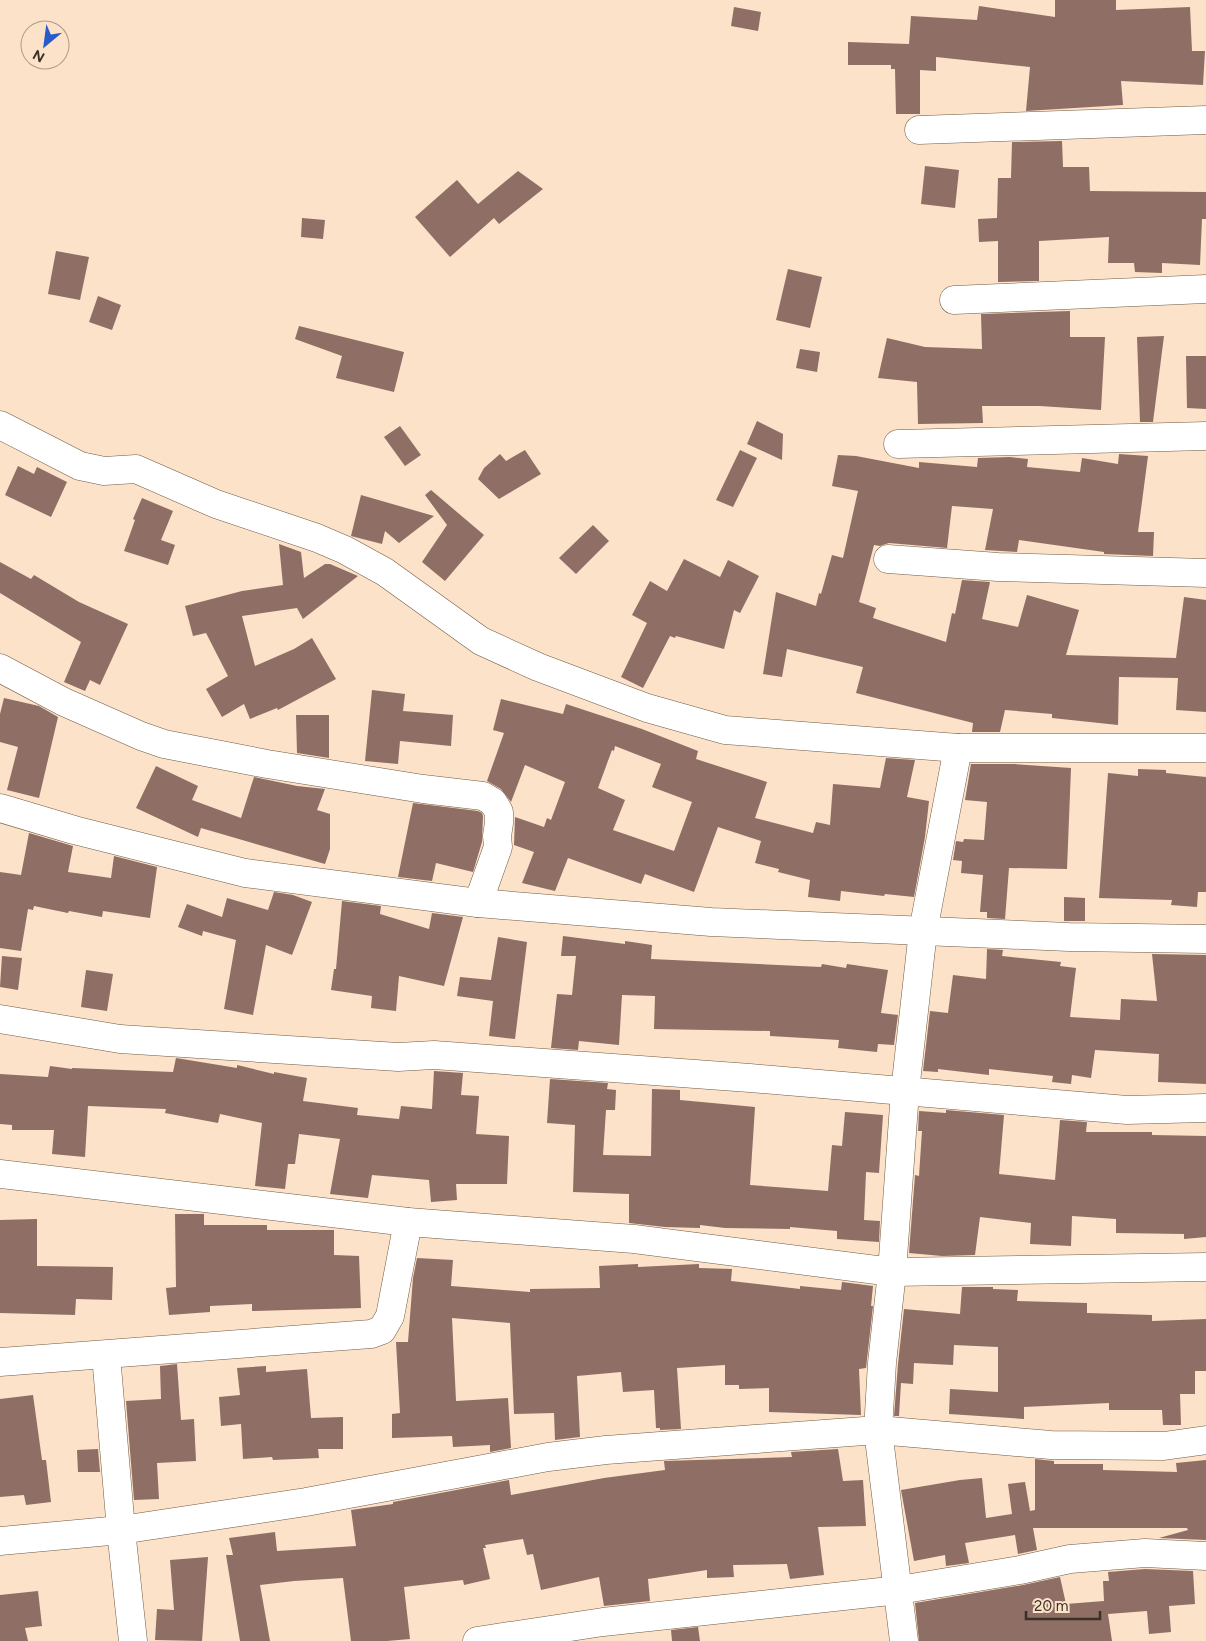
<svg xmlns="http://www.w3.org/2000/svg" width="1206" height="1641" font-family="Figtree,sans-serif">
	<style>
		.building { fill: #8e6e65; fill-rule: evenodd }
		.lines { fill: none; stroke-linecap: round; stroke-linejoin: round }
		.minor-casing { stroke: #715a44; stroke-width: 29 }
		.minor { stroke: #fff; stroke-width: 28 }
	</style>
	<rect width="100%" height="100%" fill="#fce2c8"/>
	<g class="building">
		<path d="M 1055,0 L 1116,0 L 1116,10 L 1190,7 L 1192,51 L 1205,51 L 1203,85 L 1121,81 L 1123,105 L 1026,111 L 1030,67 L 936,57 L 936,71 L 920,70 L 920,114 L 896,114 L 895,69 L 891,69 L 891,65 L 848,65 L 848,42 L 909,44 L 911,16 L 977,20 L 979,6 L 1055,17 Z"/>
		<path d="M 734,7 L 761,12 L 758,31 L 731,26 Z"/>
		<path d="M 1062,141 L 1063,167 L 1089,167 L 1090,191 L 1206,192 L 1206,219 L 1202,219 L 1200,265 L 1162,263 L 1162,273 L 1135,272 L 1134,263 L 1108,263 L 1109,237 L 1039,241 L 1039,281 L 998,282 L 998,241 L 979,242 L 978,219 L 997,218 L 998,178 L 1011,178 L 1012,142 Z"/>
		<path d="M 925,166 L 959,170 L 955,208 L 921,204 Z"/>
		<path d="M 518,171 L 543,189 L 499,224 L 494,218 L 450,257 L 415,217 L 457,180 L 478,204 Z"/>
		<path d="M 302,218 L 325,220 L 323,239 L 301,237 Z"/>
		<path d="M 56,251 L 89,257 L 80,300 L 48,294 Z"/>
		<path d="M 788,269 L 822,277 L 810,328 L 776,320 Z"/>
		<path d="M 98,296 L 121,305 L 112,330 L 89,322 Z"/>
		<path d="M 1070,311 L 1070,337 L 1105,337 L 1101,410 L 1040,406 L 982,406 L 983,423 L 918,424 L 917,382 L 878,378 L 887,338 L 925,347 L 982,349 L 981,314 Z"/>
		<path d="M 299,326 L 404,352 L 394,392 L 336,378 L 342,356 L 295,339 Z"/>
		<path d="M 1164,336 L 1153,422 L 1140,422 L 1137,337 Z"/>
		<path d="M 800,349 L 820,352 L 817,372 L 796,368 Z"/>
		<path d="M 1186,356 L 1206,356 L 1206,409 L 1187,408 Z"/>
		<path d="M 757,421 L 783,434 L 782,460 L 747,444 Z"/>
		<path d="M 400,426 L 421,455 L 405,466 L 384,437 Z"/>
		<path d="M 525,450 L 541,474 L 499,499 L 478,479 L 484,468 L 500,454 L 506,461 Z"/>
		<path d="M 740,450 L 757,458 L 733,507 L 716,500 Z"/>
		<path d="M 1119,454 L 1148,456 L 1138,532 L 1154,532 L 1153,556 L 1104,554 L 1104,552 L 1019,540 L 1017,552 L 985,550 L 993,509 L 952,506 L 947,548 L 889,543 L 880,546 L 874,545 L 859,602 L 876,608 L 873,618 L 946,642 L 952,613 L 955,614 L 962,580 L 990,582 L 982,619 L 1018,627 L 1027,595 L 1079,610 L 1066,655 L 1176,658 L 1184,597 L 1206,600 L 1206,712 L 1176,710 L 1178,678 L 1119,677 L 1118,725 L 1052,718 L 1052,714 L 1005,710 L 1000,732 L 972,732 L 973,723 L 856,693 L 863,667 L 787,649 L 782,677 L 763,674 L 776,592 L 816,606 L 819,593 L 821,594 L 832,555 L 843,558 L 858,491 L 832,486 L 838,455 L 856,456 L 919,468 L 919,462 L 977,467 L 978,458 L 1010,457 L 1028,459 L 1027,467 L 1080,472 L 1082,458 L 1118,464 Z"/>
		<path d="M 18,466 L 34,474 L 37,467 L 67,482 L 51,517 L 5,495 Z"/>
		<path d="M 431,490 L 484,535 L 445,581 L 422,562 L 447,525 L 425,495 Z"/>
		<path d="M 361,495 L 434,516 L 399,543 L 385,531 L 382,544 L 351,536 Z"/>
		<path d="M 142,498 L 173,511 L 161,540 L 175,545 L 168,565 L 124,551 L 135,520 L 133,519 Z"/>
		<path d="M 593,525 L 609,541 L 576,574 L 559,558 Z"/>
		<path d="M 279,544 L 301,552 L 304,578 L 325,564 L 330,564 L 358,576 L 303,619 L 297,608 L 242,616 L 255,666 L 294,649 L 312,638 L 336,679 L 278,710 L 277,708 L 250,719 L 244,704 L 222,717 L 206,689 L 228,676 L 206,633 L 193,636 L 185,606 L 242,591 L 283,585 Z"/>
		<path d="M 684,559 L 720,577 L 728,560 L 759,576 L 740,613 L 734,610 L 724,649 L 676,636 L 675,638 L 670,636 L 643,688 L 621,677 L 647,623 L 632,615 L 650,581 L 667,591 Z"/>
		<path d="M 0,562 L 31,579 L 34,575 L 79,602 L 128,624 L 100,685 L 90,680 L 85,691 L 64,682 L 81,642 L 0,593 Z"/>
		<path d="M 372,690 L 405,694 L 403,711 L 453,715 L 451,746 L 400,741 L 398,764 L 365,761 Z"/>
		<path d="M 4,698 L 39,706 L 58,717 L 39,798 L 7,790 L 18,747 L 0,742 L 0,714 Z"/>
		<path d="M 501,699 L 563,714 L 566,704 L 642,729 L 698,751 L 696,759 L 767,782 L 755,818 L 813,833 L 816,822 L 830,825 L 833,784 L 880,788 L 886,758 L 915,760 L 907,797 L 929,801 L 925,837 L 914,897 L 885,894 L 884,896 L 841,891 L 840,901 L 808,897 L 810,880 L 778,872 L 779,869 L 755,863 L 761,841 L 718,827 L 694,892 L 645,874 L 641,884 L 568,858 L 555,891 L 522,883 L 534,852 L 514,845 L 515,817 L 544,827 L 547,818 L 551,820 L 565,782 L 525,765 L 511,802 L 501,789 L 487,781 L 504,733 L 493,730 ZM 615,746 L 661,764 L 652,787 L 692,802 L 674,851 L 613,830 L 625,800 L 598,788 L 612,750 L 614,751 Z"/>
		<path d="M 296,715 L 329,715 L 329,758 L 297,753 Z"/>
		<path d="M 971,764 L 1014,764 L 1071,768 L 1067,869 L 1009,868 L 1005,919 L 987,918 L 987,912 L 980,912 L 983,875 L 961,873 L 962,861 L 953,860 L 956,841 L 963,842 L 964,839 L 984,840 L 987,802 L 965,800 Z"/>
		<path d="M 156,766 L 198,786 L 192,800 L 241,818 L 254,777 L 297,786 L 325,789 L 317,810 L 330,814 L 330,849 L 325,864 L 201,828 L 198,837 L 136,808 Z"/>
		<path d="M 1138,769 L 1166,770 L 1166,773 L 1206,777 L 1206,892 L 1198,892 L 1197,907 L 1171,905 L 1172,900 L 1099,898 L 1108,773 L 1138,776 Z"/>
		<path d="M 413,803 L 478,811 L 482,813 L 483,816 L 482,842 L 473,872 L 436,863 L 432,881 L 398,877 Z"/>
		<path d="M 29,833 L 73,846 L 68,872 L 111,878 L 114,856 L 157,867 L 150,918 L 103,911 L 102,917 L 69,911 L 68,913 L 34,906 L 33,910 L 28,909 L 21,951 L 0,948 L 0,872 L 21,875 Z"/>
		<path d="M 274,892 L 293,895 L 312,902 L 292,955 L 266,945 L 253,1015 L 224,1009 L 236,940 L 203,931 L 202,936 L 178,927 L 187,904 L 222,917 L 227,898 L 268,910 Z"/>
		<path d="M 1064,897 L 1085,898 L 1085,921 L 1064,921 Z"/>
		<path d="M 342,901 L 381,906 L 380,914 L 429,929 L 432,913 L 463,917 L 444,986 L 399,976 L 396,1011 L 371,1008 L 372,996 L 331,990 L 334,969 L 336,969 Z"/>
		<path d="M 563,936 L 625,944 L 625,941 L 652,945 L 651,959 L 821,967 L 822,964 L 846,968 L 847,964 L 888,970 L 881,1013 L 898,1015 L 894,1045 L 878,1044 L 877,1052 L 838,1048 L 839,1040 L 770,1036 L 770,1031 L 654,1029 L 655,996 L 622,995 L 619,1045 L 579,1041 L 578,1050 L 551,1048 L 557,994 L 572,995 L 576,956 L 561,956 Z"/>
		<path d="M 498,937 L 527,942 L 515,1039 L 489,1036 L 493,1001 L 457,996 L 460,977 L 491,980 Z"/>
		<path d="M 987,949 L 1003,950 L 1002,956 L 1061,962 L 1060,966 L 1076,968 L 1070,1017 L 1120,1020 L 1121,999 L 1157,1001 L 1152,954 L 1206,955 L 1206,1084 L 1158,1082 L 1159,1054 L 1095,1050 L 1091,1078 L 1072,1075 L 1071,1084 L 1052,1082 L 1053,1076 L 989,1069 L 989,1075 L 938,1069 L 938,1072 L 923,1071 L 930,1011 L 948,1013 L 953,975 L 986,979 Z"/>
		<path d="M 2,956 L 22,958 L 18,990 L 0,987 Z"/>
		<path d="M 86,970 L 113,974 L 107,1011 L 81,1007 Z"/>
		<path d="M 176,1058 L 237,1068 L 237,1065 L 274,1074 L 274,1072 L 307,1078 L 303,1101 L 358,1108 L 357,1115 L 399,1119 L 401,1106 L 432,1109 L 434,1071 L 463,1073 L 461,1095 L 479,1096 L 476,1134 L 509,1136 L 507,1184 L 456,1184 L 457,1200 L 431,1202 L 429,1180 L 372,1175 L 368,1198 L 330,1194 L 340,1139 L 299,1134 L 295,1164 L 288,1164 L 285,1189 L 255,1186 L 262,1123 L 220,1114 L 218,1123 L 165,1113 L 166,1109 L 88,1106 L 85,1157 L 52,1154 L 54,1130 L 12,1130 L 12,1125 L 0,1124 L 0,1074 L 48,1077 L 50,1066 L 72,1069 L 72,1068 L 173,1072 Z"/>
		<path d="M 550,1079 L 608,1083 L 607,1089 L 616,1090 L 615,1110 L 606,1110 L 603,1155 L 651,1156 L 652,1089 L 680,1090 L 680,1100 L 755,1107 L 750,1185 L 828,1191 L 832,1145 L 842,1146 L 845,1112 L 883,1115 L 879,1173 L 866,1172 L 864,1220 L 880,1221 L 879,1242 L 837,1239 L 837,1231 L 790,1227 L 790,1229 L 725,1228 L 700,1225 L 700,1228 L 665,1227 L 629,1223 L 629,1194 L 573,1192 L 575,1125 L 547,1123 Z"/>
		<path d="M 946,1110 L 1004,1115 L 999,1174 L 1036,1178 L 1055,1180 L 1060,1120 L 1087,1122 L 1086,1132 L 1152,1132 L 1152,1135 L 1206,1136 L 1206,1237 L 1184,1239 L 1184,1234 L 1116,1233 L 1116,1219 L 1072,1216 L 1071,1246 L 1030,1244 L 1031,1223 L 980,1217 L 975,1255 L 942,1256 L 909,1253 L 915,1175 L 919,1176 L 922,1131 L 918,1131 L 919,1111 L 946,1113 Z"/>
		<path d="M 175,1214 L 204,1214 L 204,1225 L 267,1225 L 267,1230 L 334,1230 L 334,1255 L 359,1256 L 361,1308 L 252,1311 L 252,1304 L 210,1306 L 210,1312 L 169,1315 L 166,1288 L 176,1287 Z"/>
		<path d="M 37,1219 L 37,1266 L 113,1267 L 112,1300 L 76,1299 L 75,1315 L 0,1313 L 0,1220 Z"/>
		<path d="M 417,1258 L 453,1260 L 451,1286 L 530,1292 L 530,1289 L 600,1288 L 599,1266 L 638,1264 L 638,1267 L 699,1264 L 699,1268 L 732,1269 L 731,1281 L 800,1289 L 800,1286 L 841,1290 L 842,1282 L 873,1286 L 871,1306 L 873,1306 L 866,1368 L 859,1369 L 861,1415 L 769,1412 L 769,1388 L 739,1389 L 739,1385 L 725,1385 L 725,1365 L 677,1368 L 681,1429 L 660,1430 L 660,1428 L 656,1428 L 654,1390 L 623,1392 L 621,1372 L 577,1376 L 580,1437 L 555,1440 L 554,1413 L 514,1414 L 510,1323 L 452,1318 L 456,1401 L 508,1398 L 511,1448 L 490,1452 L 490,1445 L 453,1447 L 452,1436 L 392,1438 L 392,1414 L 400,1413 L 396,1342 L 408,1342 L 413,1278 Z"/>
		<path d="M 962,1287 L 993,1287 L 993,1289 L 1018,1290 L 1017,1301 L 1087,1303 L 1087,1313 L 1152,1315 L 1152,1321 L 1206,1319 L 1206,1371 L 1195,1371 L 1195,1394 L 1180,1394 L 1181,1425 L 1163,1425 L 1162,1410 L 1109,1410 L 1109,1403 L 1024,1407 L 1024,1419 L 949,1414 L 950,1389 L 998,1392 L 998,1347 L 954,1345 L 953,1365 L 914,1363 L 913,1384 L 901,1383 L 899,1416 L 894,1416 L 898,1364 L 904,1309 L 960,1314 Z"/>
		<path d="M 177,1364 L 181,1420 L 194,1419 L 196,1461 L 157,1463 L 159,1499 L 134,1500 L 126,1401 L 161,1399 L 160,1366 Z"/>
		<path d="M 266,1366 L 266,1372 L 307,1369 L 311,1418 L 343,1417 L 343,1449 L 318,1449 L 319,1458 L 273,1460 L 272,1457 L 243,1459 L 241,1424 L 221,1426 L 219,1397 L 240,1395 L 237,1368 Z"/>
		<path d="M 33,1395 L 42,1460 L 46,1460 L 51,1502 L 26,1505 L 24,1495 L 0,1497 L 0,1399 Z"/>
		<path d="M 98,1449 L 100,1472 L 78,1472 L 77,1450 Z"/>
		<path d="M 838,1449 L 843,1481 L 863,1480 L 866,1526 L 818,1527 L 824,1575 L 790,1579 L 787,1564 L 733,1565 L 734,1577 L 707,1578 L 707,1570 L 648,1579 L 650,1601 L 604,1606 L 599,1577 L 541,1590 L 533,1554 L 527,1555 L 523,1539 L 485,1545 L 486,1548 L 483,1548 L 490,1579 L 464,1585 L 463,1580 L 404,1587 L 410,1639 L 387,1641 L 351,1641 L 343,1578 L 294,1581 L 260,1585 L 270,1641 L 240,1641 L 226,1555 L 233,1555 L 229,1538 L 275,1532 L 277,1551 L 356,1546 L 351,1510 L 393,1504 L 393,1502 L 509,1480 L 511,1495 L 604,1478 L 665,1470 L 664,1461 L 792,1457 L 791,1452 Z"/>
		<path d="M 1035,1459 L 1054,1461 L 1054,1464 L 1103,1464 L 1103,1470 L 1177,1472 L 1176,1463 L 1206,1460 L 1206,1540 L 1159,1538 L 1188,1530 L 1187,1528 L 1033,1528 L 1037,1550 L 1018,1554 L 1015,1535 L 965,1543 L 969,1563 L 946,1566 L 945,1555 L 914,1561 L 901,1490 L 960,1480 L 982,1478 L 986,1518 L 1012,1514 L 1008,1484 L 1025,1482 L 1030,1511 L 1035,1510 Z"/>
		<path d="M 208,1557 L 202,1641 L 155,1640 L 157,1609 L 174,1610 L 170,1560 Z"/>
		<path d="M 1145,1569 L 1193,1571 L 1195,1604 L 1169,1606 L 1171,1632 L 1149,1634 L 1147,1611 L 1108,1614 L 1112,1641 L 919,1641 L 915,1603 L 1023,1585 L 1060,1577 L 1066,1604 L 1104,1601 L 1103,1581 L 1109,1581 L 1108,1572 Z"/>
		<path d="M 38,1591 L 42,1626 L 25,1628 L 28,1641 L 0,1641 L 0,1595 Z"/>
		<path d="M 698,1627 L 700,1641 L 672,1641 L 671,1630 Z"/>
	</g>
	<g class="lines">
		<defs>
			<g id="minor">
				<path d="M 919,130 L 1206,120"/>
				<path d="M 954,300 L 1206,289"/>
				<path d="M 0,425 L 80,466 L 104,471 L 136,469 L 216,504 L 317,538 L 345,550 L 385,572 L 481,641 L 538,667 L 647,708 L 725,730 L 958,748 L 1206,748"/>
				<path d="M 898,444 L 1206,436"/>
				<path d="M 888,559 L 998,567 L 1206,573"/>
				<path d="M 0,668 L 64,702 L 141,736 L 164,744 L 267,764 L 423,789 L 483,796 L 493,802 L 499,812 L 499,823 L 497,836 L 498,847 L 478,903"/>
				<path d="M 0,808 L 74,830 L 245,873 L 478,903 L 711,922 L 1069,937 L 1206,939"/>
				<path d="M 0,1019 L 120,1039 L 398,1057 L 434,1055 L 750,1078 L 1127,1110 L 1206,1108"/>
				<path d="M 0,1174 L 408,1222 L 634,1239 L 892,1272 L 1206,1267"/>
				<path d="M 106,1355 L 121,1530 L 133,1641"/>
				<path d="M 0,1362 L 371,1334 L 382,1330 L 390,1316 L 408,1222"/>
				<path d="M 0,1541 L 121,1530 L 306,1502 L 548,1457 L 606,1450 L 878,1430 L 1051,1445 L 1164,1446 L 1206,1440"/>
				<path d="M 477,1641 L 603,1622 L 899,1590 L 1020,1570 L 1070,1559 L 1145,1553 L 1206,1556"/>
				<path d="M 904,1641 L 878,1430 L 882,1363 L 892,1272 L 905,1091 L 923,931 L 958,748"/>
			</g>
		</defs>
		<use href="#minor" class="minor-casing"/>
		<use href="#minor" class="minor"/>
	</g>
	<g transform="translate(45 45) rotate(209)"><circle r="24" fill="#fce2c8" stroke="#ae9b87"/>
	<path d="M0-4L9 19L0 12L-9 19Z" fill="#285cca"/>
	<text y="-8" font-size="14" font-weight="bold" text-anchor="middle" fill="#3a3026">N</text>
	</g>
	<path d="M1026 1611v8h74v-8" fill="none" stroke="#3a3026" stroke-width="2.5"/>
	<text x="1034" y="1611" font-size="15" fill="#3a3026" stroke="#fce2c8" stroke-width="4" paint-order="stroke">20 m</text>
</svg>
